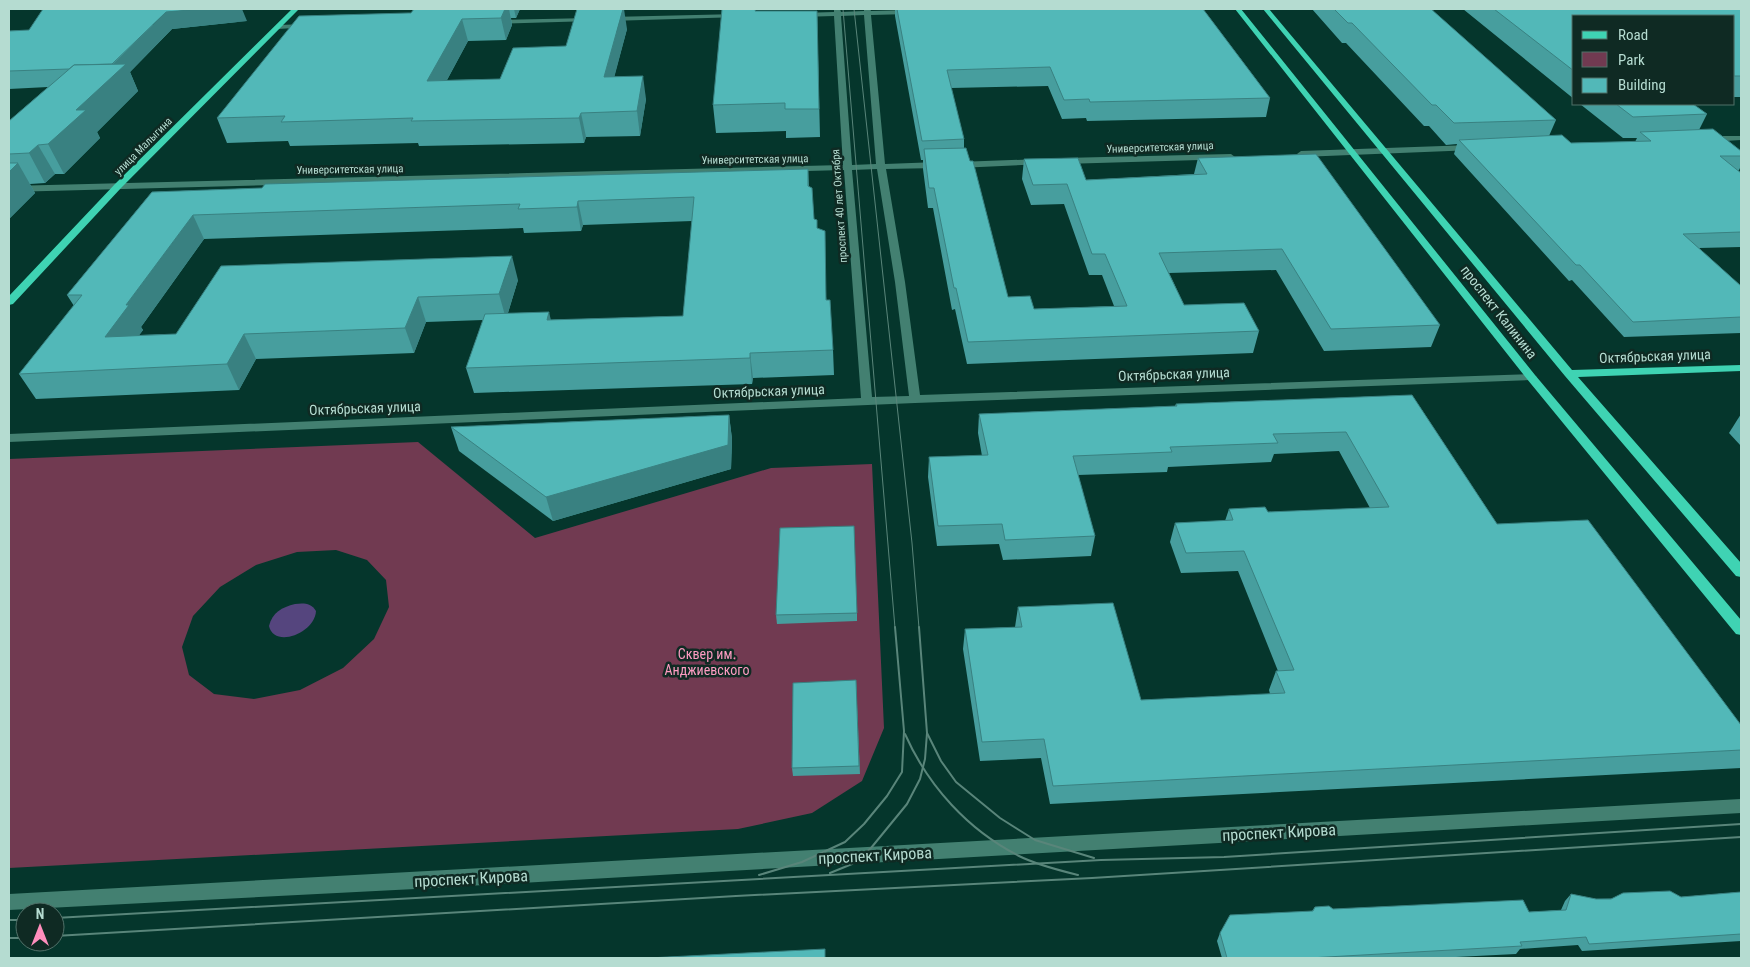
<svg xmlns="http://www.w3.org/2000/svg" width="1750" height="967" font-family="'Roboto Condensed',sans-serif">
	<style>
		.green { fill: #713a51; fill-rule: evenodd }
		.water { fill: #55457e }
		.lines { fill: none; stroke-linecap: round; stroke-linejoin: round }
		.minor { fill: #438071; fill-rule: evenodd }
		.major { fill: #3fd3b3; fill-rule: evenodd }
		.tram-far1 { stroke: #59857a; stroke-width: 1 }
		.tram { stroke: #59857a; stroke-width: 2 }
		.wall { fill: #479e9e; fill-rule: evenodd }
		.shaded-wall { fill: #398181 }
		.building { fill: #52b8b8; stroke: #398181 }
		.labels { text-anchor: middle; stroke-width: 5; stroke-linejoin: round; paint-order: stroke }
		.far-street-label { font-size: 11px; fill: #b5dcd1; stroke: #0f2a23 }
		.street-label { font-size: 14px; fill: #b5dcd1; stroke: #0f2a23 }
		.park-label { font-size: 14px; fill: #fd9cc2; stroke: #0f2a23 }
		.near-street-label { font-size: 16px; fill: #b5dcd1; stroke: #0f2a23 }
	</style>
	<rect width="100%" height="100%" fill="#05362c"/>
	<path class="green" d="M 418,442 L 535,538 L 771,468 L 872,464 L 884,728 L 862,781 L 812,813 L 738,829 L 9,868 L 9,459 ZM 336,550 L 367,560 L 386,580 L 389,607 L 374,639 L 343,668 L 300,690 L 254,699 L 214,694 L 189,675 L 182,647 L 193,616 L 220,587 L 256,565 L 297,552 Z"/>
	<path class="water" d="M 295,604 C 304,603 311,603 316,611 C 315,633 274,649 269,626 C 272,613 282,607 295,604 Z"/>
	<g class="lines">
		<g class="minor">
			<path d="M 834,9 L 840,9 L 841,12 L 864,11 L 864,9 L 870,9 L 871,11 L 910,10 L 913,12 L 910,14 L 871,15 L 885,164 L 938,162 L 942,165 L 938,168 L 886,169 L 905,282 L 920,395 L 1531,374 L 1537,377 L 1531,380 L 915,403 L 9,442 L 9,434 L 861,398 L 844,170 L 9,192 L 9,186 L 843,165 L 834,16 L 800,17 L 797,15 L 800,13 L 834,12 ZM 864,15 L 876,164 L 852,165 L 841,16 ZM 877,169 L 895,282 L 909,396 L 872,397 L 852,170 Z"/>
			<path d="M 738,14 L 740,15 L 740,17 L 610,21 L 607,19 L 610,17 Z"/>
			<path d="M 590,18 L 593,20 L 592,21 L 495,24 L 492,22 L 495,20 Z"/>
			<path d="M 308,24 L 310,25 L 310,27 L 278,29 L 275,27 L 278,25 Z"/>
			<path d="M 1741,136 L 1741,140 L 1708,142 L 1704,139 L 1708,136 Z"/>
			<path d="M 1471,145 L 1474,146 L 1474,150 L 1301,157 L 1297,154 L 1301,151 Z"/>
			<path d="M 1231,154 L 1235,157 L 1234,159 L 1063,164 L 1059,161 L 1063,158 Z"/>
			<path d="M 1041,159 L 1044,160 L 1044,164 L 958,168 L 954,165 L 958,162 Z"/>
			<path d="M 1741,799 L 1741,813 L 415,889 L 9,910 L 9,894 Z"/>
		</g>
		<g class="major">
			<path d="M 292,9 L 299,9 L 121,188 L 13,304 L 9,305 L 9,296 L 115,184 Z"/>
			<path d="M 1235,9 L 1241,9 L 1535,375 L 1741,620 L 1741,635 L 1736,634 L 1527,379 Z"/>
			<path d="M 1263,9 L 1269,9 L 1572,370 L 1741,365 L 1741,371 L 1578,377 L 1741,563 L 1741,577 L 1736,576 L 1565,376 Z"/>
		</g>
		<g class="tram-far1">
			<path d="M 843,9 L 895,628"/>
			<path d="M 854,9 L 912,543 L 919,628"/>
		</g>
		<g class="tram">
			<path d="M 927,733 L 941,761 L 956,782 L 1000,818 L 1035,840 L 1094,858"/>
			<path d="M 905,734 C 928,786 968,830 1019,856 C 1037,865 1058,870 1078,875"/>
			<path d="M 830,873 L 852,864 L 871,848 L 907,804 L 920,779 L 925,759 L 927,733 L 919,627"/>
			<path d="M 759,875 L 802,862 L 845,842 L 864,824 L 887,796 L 902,772 L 904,731 L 895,627"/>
			<path d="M 55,918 L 1101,860 L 1224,857 L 1741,824"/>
			<path d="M 9,920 L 25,920"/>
			<path d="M 55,936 L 736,896 L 1092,878 L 1741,837"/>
			<path d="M 9,938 L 25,938"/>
		</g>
	</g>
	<g class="wall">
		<path d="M 414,9 L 520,9 L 516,18 L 511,18 L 512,25 L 506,40 L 468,41 L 447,80 L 500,79 L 566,46 L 627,29 L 614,77 L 646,99 L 640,136 L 586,137 L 584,143 L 419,146 L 418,143 L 290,146 L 288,141 L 227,143 L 217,118 L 411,13 Z"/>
		<path d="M 893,9 L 1203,9 L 1270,98 L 1266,117 L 1087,121 L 1086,118 L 1062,119 L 1048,86 L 951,88 L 964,139 L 964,148 L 1008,297 L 1034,309 L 1114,306 L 1102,275 L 1089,275 L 1064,204 L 1031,205 L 1022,179 L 1024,159 L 1086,180 L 1194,174 L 1198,158 L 1440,325 L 1431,347 L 1324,351 L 1276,270 L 1169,273 L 1184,305 L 1259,331 L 1253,353 L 967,364 L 955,309 L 952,310 L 933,208 L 928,208 L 923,169 L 923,160 L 921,160 L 895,16 L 895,9 Z"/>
		<path d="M 1312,9 L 1434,9 L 1433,11 L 1556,120 L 1549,136 L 1571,143 L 1635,142 L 1637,138 L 1623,138 L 1580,104 L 1693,104 L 1707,114 L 1699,130 L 1741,151 L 1741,166 L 1739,170 L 1738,170 L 1741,173 L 1741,247 L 1699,248 L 1741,286 L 1741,333 L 1624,337 L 1572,280 L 1569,281 L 1454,154 L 1457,144 L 1446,145 L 1429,126 L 1424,126 L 1346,43 L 1342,43 Z"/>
		<path d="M 1463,9 L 1741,9 L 1741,97 L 1734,97 L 1734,16 L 1574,16 L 1574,99 Z"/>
		<path d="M 757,11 L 817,11 L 820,137 L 786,138 L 786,131 L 716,133 L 713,105 Z"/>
		<path d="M 247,21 L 172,29 L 130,72 L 138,91 L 97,132 L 100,138 L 64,174 L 55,174 L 45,183 L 30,184 L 35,193 L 9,219 L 9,121 L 48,87 L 9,89 L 9,31 Z"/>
		<path d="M 808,169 L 809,187 L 814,219 L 817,228 L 833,350 L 834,375 L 753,378 L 752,384 L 474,393 L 466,368 L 483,320 L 426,322 L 414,353 L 256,359 L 239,390 L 36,399 L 19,374 L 74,306 L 67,295 L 152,192 ZM 692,221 L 683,316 L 551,320 L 508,313 L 518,280 L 176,334 L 139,335 L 143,330 L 141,327 L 204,239 L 523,228 L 524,233 L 581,231 L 583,225 Z"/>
		<path d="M 1412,395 L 1497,524 L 1741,725 L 1741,768 L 1050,804 L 1041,758 L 980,761 L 963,649 L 965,629 L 1015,627 L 1018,607 L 1141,700 L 1270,694 L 1269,690 L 1276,671 L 1278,671 L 1238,571 L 1181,573 L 1170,542 L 1175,523 L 1225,521 L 1229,509 L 1268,512 L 1370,508 L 1339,451 L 1274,454 L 1271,462 L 1168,467 L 1167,472 L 1078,475 L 1095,536 L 1091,556 L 1003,560 L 999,544 L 937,546 L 928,477 L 929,457 L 982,456 L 978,433 L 979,414 L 1175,406 L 1176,404 Z"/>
		<path d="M 1741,414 L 1741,446 L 1729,433 Z"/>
		<path d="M 729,415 L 732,439 L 731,469 L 553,521 L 459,451 L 451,427 Z"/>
		<path d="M 857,613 L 857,621 L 777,624 L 776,615 Z"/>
		<path d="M 856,680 L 860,774 L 793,776 L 792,768 Z"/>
		<path d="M 1741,892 L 1741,941 L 1582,951 L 1578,945 L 1520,949 L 1516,954 L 1436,958 L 1222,958 L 1217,941 L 1220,933 L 1312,911 L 1315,907 L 1333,909 L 1529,912 L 1561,910 L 1565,901 L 1571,894 L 1596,899 L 1681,897 Z"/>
	</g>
	<g class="shaded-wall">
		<path d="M 202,9 L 242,9 L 247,21 L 172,29 L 130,72 L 138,91 L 97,132 L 100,138 L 64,174 L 48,144 L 109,68 L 166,12 Z"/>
		<path d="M 505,9 L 509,9 L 512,25 L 506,40 L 501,18 Z"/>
		<path d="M 514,9 L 520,9 L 516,18 Z"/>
		<path d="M 623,9 L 624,9 L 627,29 L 608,101 L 604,77 Z"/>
		<path d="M 462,19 L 468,41 L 434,104 L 427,81 Z"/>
		<path d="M 643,76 L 646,99 L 640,136 L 637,111 Z"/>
		<path d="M 581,113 L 586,137 L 584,143 L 579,118 Z"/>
		<path d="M 38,145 L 55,174 L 45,183 L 29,153 Z"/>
		<path d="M 18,163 L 35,193 L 9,219 L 9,172 Z"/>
		<path d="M 578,201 L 583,225 L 581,231 L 577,207 Z"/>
		<path d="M 193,215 L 204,239 L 141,327 L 143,330 L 120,362 L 105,337 L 126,305 Z"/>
		<path d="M 512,256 L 518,280 L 506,319 L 499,294 Z"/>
		<path d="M 418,297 L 426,322 L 414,353 L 405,328 Z"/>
		<path d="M 549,312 L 555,337 L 547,320 Z"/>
		<path d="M 244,334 L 256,359 L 239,390 L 227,364 Z"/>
		<path d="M 750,353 L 753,378 L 752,384 L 750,358 Z"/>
		<path d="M 729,415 L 732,439 L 731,469 L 553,521 L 546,497 Z"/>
	</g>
	<g class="building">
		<path d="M 43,9 L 202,9 L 166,12 L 112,64 L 74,65 L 69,69 L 9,71 L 9,31 L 29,30 Z"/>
		<path d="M 414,9 L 505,9 L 501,18 L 462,19 L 427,81 L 500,79 L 513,48 L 566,46 L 577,9 L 623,9 L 604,77 L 643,76 L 637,111 L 581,113 L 579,118 L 411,121 L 413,118 L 281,122 L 285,116 L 217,118 L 299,16 L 408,13 L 411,13 Z"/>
		<path d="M 722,9 L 756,9 L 755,11 L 817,11 L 819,109 L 785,109 L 785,103 L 713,105 Z"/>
		<path d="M 897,9 L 1203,9 L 1270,98 L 1090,102 L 1089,99 L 1064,100 L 1050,67 L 947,70 L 964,139 L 922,141 Z"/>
		<path d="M 1334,9 L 1431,9 L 1556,120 L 1454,123 L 1436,105 L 1432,105 L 1352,23 L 1348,23 Z"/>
		<path d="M 1494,9 L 1741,9 L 1741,76 L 1734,76 L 1734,16 L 1574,16 L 1574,71 Z"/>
		<path d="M 126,64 L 76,110 L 86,110 L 48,144 L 38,145 L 29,153 L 9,154 L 9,121 L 74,65 Z"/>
		<path d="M 1616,104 L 1693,104 L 1707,114 L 1633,117 Z"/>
		<path d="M 1713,129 L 1741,151 L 1741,156 L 1720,156 L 1741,173 L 1741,232 L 1683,234 L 1741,286 L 1741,317 L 1633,322 L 1580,265 L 1576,265 L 1459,140 L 1562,135 L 1571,143 L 1651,141 L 1640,132 Z"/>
		<path d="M 966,148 L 970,161 L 973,161 L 1008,297 L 1030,296 L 1034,309 L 1127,306 L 1105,254 L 1092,254 L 1067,184 L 1033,185 L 1024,159 L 1078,158 L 1086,180 L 1207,174 L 1198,158 L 1316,154 L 1440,325 L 1331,329 L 1282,249 L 1159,253 L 1184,305 L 1244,303 L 1259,331 L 968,342 L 956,288 L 954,288 L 934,188 L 929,188 L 924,149 Z"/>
		<path d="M 9,163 L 18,163 L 9,172 Z"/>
		<path d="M 808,169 L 808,186 L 812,188 L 814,219 L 817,220 L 817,228 L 825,231 L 826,300 L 830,300 L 833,350 L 750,353 L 750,358 L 466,368 L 485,314 L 549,312 L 547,320 L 683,316 L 694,197 L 578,201 L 577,207 L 518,209 L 520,204 L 193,215 L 126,305 L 129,305 L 105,337 L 176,334 L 221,266 L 512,256 L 499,294 L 418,297 L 405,328 L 244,334 L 227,364 L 19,374 L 82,295 L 67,295 L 152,192 L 262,188 L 265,184 Z"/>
		<path d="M 1412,395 L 1497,524 L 1588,520 L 1741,725 L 1741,750 L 1053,786 L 1044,739 L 982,742 L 965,629 L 1022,627 L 1018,607 L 1113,603 L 1141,700 L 1285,693 L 1276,671 L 1294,670 L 1244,551 L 1186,553 L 1175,523 L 1233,520 L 1229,509 L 1265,507 L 1268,512 L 1389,507 L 1346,432 L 1273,434 L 1278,443 L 1170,447 L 1172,452 L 1073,456 L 1095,536 L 1005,540 L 1002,524 L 938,526 L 929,457 L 988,455 L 979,414 L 1177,406 L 1176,404 Z"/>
		<path d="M 729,415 L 728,445 L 546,497 L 451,427 Z"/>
		<path d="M 854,526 L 857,613 L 776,615 L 780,528 Z"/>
		<path d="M 856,680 L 859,766 L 792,768 L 793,683 Z"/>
		<path d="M 1670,891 L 1681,897 L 1741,892 L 1741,934 L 1589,944 L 1586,937 L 1520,942 L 1522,946 L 1309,958 L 1227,958 L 1220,933 L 1230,915 L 1313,911 L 1315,907 L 1329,906 L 1333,909 L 1523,900 L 1529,912 L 1566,910 L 1571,894 L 1596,899 L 1611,899 L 1623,893 Z"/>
		<path d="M 825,949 L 825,958 L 648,958 Z"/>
	</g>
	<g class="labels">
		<g class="far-street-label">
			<text transform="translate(143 146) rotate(-45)" y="4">улица Малыгина</text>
			<text transform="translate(1160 147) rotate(-2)" y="4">Университетская улица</text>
			<text transform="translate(755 159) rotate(-1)" y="4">Университетская улица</text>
			<text transform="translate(350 169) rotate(-1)" y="4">Университетская улица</text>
			<text transform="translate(839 206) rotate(-94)" y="4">проспект 40 лет Октября</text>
		</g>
		<g class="street-label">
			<text transform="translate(1499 312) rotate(52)" y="5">проспект Калинина</text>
			<text transform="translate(1655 356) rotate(-2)" y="5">Октябрьская улица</text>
			<text transform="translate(1174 374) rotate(-2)" y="5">Октябрьская улица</text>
			<text transform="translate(769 391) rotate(-2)" y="5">Октябрьская улица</text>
			<text transform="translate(365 408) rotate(-2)" y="5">Октябрьская улица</text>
		</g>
		<g class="park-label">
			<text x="707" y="659">Сквер им.<tspan x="707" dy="16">Анджиевского</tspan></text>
		</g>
		<g class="near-street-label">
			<text transform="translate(1279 832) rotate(-3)" y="6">проспект Кирова</text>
			<text transform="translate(875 855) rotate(-3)" y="6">проспект Кирова</text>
			<text transform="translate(471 878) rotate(-3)" y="6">проспект Кирова</text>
		</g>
	</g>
	<rect width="1750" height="967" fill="none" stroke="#b5dcd1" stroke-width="20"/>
	<rect x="1572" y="15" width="162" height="90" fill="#0f2a23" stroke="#517169"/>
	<rect x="1582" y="31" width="25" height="8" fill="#3fd3b3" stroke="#517169"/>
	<text x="1618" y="40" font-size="15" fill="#b5dcd1">Road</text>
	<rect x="1582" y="52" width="25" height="15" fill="#713a51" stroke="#517169"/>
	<text x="1618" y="65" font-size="15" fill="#b5dcd1">Park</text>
	<rect x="1582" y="78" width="25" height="15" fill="#52b8b8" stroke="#517169"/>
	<text x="1618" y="90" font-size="15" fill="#b5dcd1">Building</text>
	<g transform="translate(40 927)"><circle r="24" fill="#0f2a23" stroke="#517169"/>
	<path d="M0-4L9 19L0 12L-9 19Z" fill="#fe8ebc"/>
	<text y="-8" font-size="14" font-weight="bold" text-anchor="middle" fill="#b5dcd1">N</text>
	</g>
</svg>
